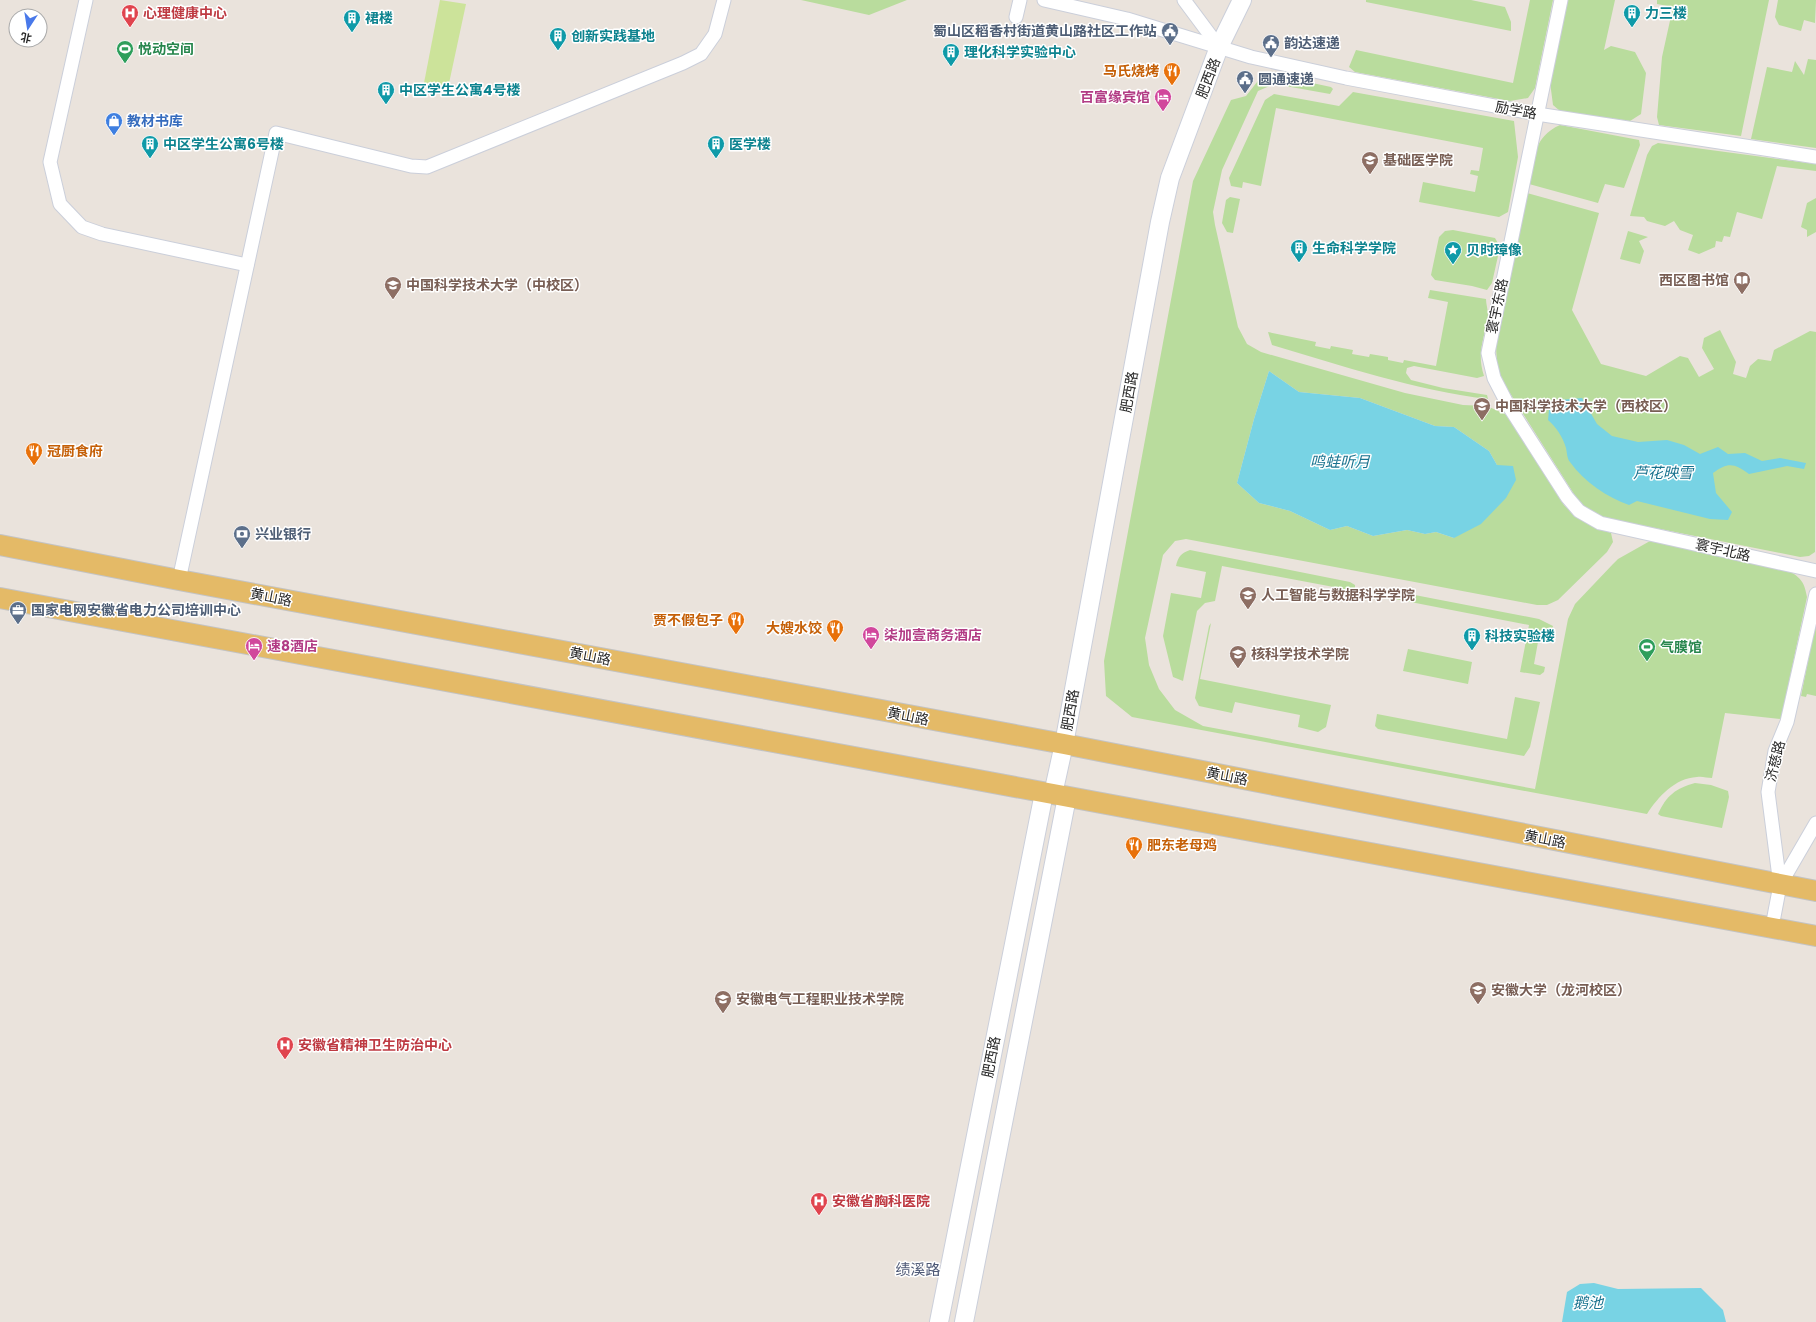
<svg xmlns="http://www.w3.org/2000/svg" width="1816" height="1322" font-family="Poppins,'Noto Sans SC',sans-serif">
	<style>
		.green { fill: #b9dc9d; fill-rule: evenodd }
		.pitch { fill: #cce39a }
		.water { fill: #78d3e4 }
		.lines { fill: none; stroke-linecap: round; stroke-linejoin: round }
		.street-casing { stroke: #cbcfda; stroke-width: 15 }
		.secondary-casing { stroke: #cbcfda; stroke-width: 20 }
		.primary-casing { stroke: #c3c3c3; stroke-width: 22 }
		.street { stroke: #fff; stroke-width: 13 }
		.secondary { stroke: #fff; stroke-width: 18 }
		.primary { stroke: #e4ba67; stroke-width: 20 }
		.labels { text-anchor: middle; stroke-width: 3; stroke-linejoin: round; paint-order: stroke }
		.health-label { font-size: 14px; font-weight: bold; fill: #be3a42; stroke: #fff; text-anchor: start }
		.culture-label { font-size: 14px; font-weight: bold; fill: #0d838f; stroke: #fff; text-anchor: start }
		.service-label { font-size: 14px; font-weight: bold; fill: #4e5e75; stroke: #fff; text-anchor: start }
		.leisure-label { font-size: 14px; font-weight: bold; fill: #27864d; stroke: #fff; text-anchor: start }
		.food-label { font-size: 14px; font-weight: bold; fill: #c56008; stroke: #fff; text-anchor: end }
		.street-label { font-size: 14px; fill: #292929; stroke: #fff }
		.hotel-label { font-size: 14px; font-weight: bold; fill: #b23c85; stroke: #fff; text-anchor: start }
		.shop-label { font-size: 14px; font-weight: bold; fill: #366cbe; stroke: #fff; text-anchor: start }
		.education-label { font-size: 14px; font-weight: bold; fill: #785e54; stroke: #fff; text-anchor: start }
		.water-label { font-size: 15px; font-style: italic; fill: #18728e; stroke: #fff }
		.neighbourhood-label { font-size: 15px; fill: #4e5976; stroke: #fff }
	</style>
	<rect width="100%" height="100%" fill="#eae3dc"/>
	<g class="green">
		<path d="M 801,0 L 907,0 L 869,15 Z"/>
		<path d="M 1366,0 L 1471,0 L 1505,7 L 1511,22 L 1511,31 L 1366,2 Z"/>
		<path d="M 1530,0 L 1553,0 L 1535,88 L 1528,98 L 1510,101 L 1355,72 L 1349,67 L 1356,50 L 1513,83 Z"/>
		<path d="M 1568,0 L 1615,0 L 1604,50 L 1611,46 L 1635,52 L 1646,73 L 1641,114 L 1630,121 L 1560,111 L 1553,105 L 1550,82 Z"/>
		<path d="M 1657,0 L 1769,0 L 1741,136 L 1659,125 L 1657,117 L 1662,57 L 1673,7 L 1657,4 Z"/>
		<path d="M 1778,0 L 1816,0 L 1815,23 L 1804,20 L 1801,31 L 1779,25 L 1775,17 Z"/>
		<path d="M 1808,59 L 1816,60 L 1816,148 L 1751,139 L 1767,67 L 1792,72 L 1795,61 L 1804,75 Z"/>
		<path d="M 1270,74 L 1331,87 L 1333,89 L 1330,94 L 1274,84 L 1258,91 L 1222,170 L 1213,212 L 1215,225 L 1238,327 L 1247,344 L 1261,352 L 1405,393 L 1463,405 L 1487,406 L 1507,415 L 1564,505 C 1578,520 1592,526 1611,533 L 1613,542 L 1607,552 L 1558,600 L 1547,605 L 1537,605 L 1186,539 L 1175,541 L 1163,555 L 1145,638 L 1149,665 L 1159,689 L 1175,710 L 1203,726 L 1535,789 L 1568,619 L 1575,604 L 1613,564 L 1618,559 L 1650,541 L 1785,569 C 1800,577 1804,580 1807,597 L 1781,719 L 1725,713 L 1712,778 C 1707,778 1702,776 1697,777 C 1675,778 1658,797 1647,814 L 1132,717 L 1106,696 L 1104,661 L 1193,181 L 1231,100 L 1246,96 L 1261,77 ZM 1269,371 L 1299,392 L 1360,398 L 1435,426 L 1454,427 L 1489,451 L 1497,465 L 1454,538 L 1436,532 L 1425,534 L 1407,530 L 1373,536 L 1347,526 L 1330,530 L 1290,511 L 1259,503 L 1237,483 L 1254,419 Z"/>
		<path d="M 1353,92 L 1514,121 L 1518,157 L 1508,212 L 1499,217 L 1419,202 L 1423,182 L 1475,192 L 1478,176 L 1470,174 L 1471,170 L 1479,171 L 1483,148 L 1276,108 L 1261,186 L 1243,182 L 1242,188 L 1231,186 L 1229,178 L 1265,100 L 1274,94 L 1339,106 Z"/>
		<path d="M 1560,125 L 1639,140 L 1640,145 L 1624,188 L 1605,184 L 1598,203 L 1529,184 C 1535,158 1533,137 1560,125 Z"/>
		<path d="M 1658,143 L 1816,164 L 1816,171 L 1777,166 L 1762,219 L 1737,212 L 1730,237 L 1724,236 L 1722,242 L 1716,241 L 1715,247 L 1699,254 L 1688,250 L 1693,235 L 1680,230 L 1674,221 L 1665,226 L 1647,221 L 1644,217 L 1630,216 L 1647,155 L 1652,146 Z"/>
		<path d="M 1527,193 L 1599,213 L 1572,310 L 1601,364 L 1646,376 L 1680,356 L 1688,358 L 1699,377 L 1714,369 L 1702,348 L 1704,338 L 1720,330 L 1736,362 L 1733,374 L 1746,378 L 1750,366 L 1758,359 L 1771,361 L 1774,350 L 1810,331 L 1816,332 L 1815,552 L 1809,556 L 1800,557 L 1605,518 L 1592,512 L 1579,502 L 1501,379 L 1497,365 L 1496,346 Z"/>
		<path d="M 1230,197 L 1240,199 L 1233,233 L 1227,232 L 1222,223 L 1226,200 Z"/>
		<path d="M 1816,198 L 1816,232 L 1807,237 L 1807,230 L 1801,227 L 1807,203 Z"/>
		<path d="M 1453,230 L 1495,238 L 1500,247 L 1492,283 L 1487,290 L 1472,286 L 1435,280 L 1431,275 L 1439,237 L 1445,231 Z"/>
		<path d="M 1628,231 L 1648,237 L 1639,241 L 1644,251 L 1640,264 L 1620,259 Z"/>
		<path d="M 1430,290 L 1486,299 C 1486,304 1488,310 1488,315 C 1485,339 1476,351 1484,376 L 1477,378 L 1414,366 L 1407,368 L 1406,373 L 1411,380 L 1443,388 L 1487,395 L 1488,399 C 1414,390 1343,366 1272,345 L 1268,332 L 1316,342 L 1315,346 L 1330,349 L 1331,346 L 1353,350 L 1352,354 L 1369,357 L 1370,354 L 1388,357 L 1388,360 L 1403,363 L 1404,360 L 1436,366 L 1448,302 L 1428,298 Z"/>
		<path d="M 1190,550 L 1350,582 L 1355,585 L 1355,591 L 1222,566 L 1215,601 L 1205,603 L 1197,611 L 1183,681 L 1173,677 L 1163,636 L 1171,593 L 1201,598 L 1206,572 L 1176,566 C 1178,557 1181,553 1190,550 Z"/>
		<path d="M 1394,591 L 1539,619 L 1553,626 L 1551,633 L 1540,631 L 1534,664 L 1545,667 L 1544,672 L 1540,675 L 1520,672 L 1529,625 L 1390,598 Z"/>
		<path d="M 1816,621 L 1816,696 L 1807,694 L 1806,697 L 1801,696 Z"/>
		<path d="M 1211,623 L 1200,679 L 1331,705 L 1326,727 L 1318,732 L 1298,727 L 1300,715 L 1235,702 L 1232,713 L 1199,706 L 1195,698 L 1209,626 Z"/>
		<path d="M 1408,649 L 1472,662 L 1468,684 L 1403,671 Z"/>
		<path d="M 1515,697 L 1540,702 L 1530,747 L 1524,756 L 1378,729 L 1375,726 L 1377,714 L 1507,739 Z"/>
		<path d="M 1695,783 L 1711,785 L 1728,791 L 1729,797 L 1722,828 L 1661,816 L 1658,814 C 1666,796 1676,788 1695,783 Z"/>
	</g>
	<path class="pitch" d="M 440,0 L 466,4 L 448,88 L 424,83 Z"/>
	<g class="water">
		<path d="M 1269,371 L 1299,392 L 1360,398 L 1435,426 L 1454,427 L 1489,451 L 1497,465 L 1513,466 L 1516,480 L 1506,498 L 1481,524 L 1454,538 L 1436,532 L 1425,534 L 1407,530 L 1373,536 L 1347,526 L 1330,530 L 1290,511 L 1259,503 L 1237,483 L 1254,419 Z"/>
		<path d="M 1582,398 L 1597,424 L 1612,436 L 1638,442 L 1667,440 L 1684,445 L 1700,454 L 1718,447 L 1728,454 L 1745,453 L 1762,461 L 1780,458 L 1806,463 L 1804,469 L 1787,466 L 1749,474 C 1734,463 1728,462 1713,473 L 1716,493 L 1732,512 L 1728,520 L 1710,519 L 1637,501 L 1629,505 C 1607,497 1584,482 1570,462 C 1567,459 1567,452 1566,448 C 1563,437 1556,427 1548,420 L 1549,410 L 1560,400 Z"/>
		<path d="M 1594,1283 L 1618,1289 L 1701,1288 L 1723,1310 L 1726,1322 L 1562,1322 L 1567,1292 L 1580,1284 Z"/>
	</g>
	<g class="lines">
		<defs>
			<g id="street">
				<path d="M 86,0 L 50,162 L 60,204 L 82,227 L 102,234 L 247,265"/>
				<path d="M 1044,0 L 1127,19 L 1251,57 L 1346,78 L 1537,114 L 1816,157"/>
				<path d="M 1184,0 L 1219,47"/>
				<path d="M 1561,0 L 1488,353 L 1494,378 L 1508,405 L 1567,497 L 1579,511 L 1600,523 L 1816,571"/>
				<path d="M 1016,17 L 1020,0"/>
				<path d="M 179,580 L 276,133 L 411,166 L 427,167 L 683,63 L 701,54 L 715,34 L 724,0"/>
				<path d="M 1780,885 L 1816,823"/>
				<path d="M 1772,927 L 1780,885 L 1768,792 L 1775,751 L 1787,722 L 1816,594"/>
			</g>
			<g id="secondary">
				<path d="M 1053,794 L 1064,744 L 1160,222 L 1170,178 L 1219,47 L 1242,0"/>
				<path d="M 939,1322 L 1044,793"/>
				<path d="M 964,1322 L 1067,797"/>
			</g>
			<g id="primary">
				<path d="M 0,545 L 179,580 L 1064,744 L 1816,891"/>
				<path d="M 0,598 L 1816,936"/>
			</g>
		</defs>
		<use href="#street" class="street-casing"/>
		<use href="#secondary" class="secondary-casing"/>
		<use href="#primary" class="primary-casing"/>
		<use href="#street" class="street"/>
		<use href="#secondary" class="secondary"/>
		<use href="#primary" class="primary"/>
	</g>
	<defs>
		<symbol id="hospital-pin" viewBox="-11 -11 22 30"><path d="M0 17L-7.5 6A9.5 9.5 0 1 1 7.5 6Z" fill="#e0444e" stroke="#fff"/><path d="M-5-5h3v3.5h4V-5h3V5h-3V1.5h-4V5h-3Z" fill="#fff"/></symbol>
		<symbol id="building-pin" viewBox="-11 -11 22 30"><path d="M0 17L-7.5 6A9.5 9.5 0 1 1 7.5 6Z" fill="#0f9aa8" stroke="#fff"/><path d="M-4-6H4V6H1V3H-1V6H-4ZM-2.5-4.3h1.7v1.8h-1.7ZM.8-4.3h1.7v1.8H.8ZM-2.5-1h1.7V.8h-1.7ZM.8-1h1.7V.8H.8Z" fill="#fff"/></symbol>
		<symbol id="civic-pin" viewBox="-11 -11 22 30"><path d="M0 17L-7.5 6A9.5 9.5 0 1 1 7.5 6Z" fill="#5c6f8a" stroke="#fff"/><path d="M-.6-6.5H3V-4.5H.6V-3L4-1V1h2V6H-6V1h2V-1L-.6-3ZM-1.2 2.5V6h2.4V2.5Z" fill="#fff"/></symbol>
		<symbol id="stadium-pin" viewBox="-11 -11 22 30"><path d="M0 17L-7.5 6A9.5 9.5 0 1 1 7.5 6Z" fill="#2e9e5b" stroke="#fff"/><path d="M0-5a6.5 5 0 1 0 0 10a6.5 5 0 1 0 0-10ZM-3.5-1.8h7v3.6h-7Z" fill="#fff"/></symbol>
		<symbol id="restaurant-pin" viewBox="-11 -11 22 30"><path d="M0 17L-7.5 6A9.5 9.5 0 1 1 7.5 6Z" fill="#e8710a" stroke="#fff"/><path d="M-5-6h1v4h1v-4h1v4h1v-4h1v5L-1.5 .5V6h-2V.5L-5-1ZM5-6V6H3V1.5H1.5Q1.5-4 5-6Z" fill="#fff"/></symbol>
		<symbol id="hotel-pin" viewBox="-11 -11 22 30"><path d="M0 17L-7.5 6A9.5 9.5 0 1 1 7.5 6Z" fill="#d1479c" stroke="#fff"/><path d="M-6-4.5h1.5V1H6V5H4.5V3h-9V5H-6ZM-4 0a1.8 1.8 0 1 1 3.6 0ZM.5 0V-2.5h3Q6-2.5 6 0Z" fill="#fff"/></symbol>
		<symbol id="shop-pin" viewBox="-11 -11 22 30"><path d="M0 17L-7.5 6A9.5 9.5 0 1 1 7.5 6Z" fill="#3f7fe0" stroke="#fff"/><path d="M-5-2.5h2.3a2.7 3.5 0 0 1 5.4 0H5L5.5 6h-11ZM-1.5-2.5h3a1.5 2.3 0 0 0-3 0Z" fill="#fff"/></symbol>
		<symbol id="university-pin" viewBox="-11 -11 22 30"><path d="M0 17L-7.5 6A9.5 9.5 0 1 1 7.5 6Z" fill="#8d6e63" stroke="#fff"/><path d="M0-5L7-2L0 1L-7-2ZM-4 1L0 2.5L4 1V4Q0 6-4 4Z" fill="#fff"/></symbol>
		<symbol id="sight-pin" viewBox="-11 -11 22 30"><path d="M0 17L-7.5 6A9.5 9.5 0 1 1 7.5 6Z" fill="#0f9aa8" stroke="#fff"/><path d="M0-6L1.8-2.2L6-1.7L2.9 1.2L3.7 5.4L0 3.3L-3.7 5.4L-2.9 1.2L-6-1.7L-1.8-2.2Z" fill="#fff"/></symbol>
		<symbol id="library-pin" viewBox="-11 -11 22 30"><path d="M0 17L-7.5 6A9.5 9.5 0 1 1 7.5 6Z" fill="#8d6e63" stroke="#fff"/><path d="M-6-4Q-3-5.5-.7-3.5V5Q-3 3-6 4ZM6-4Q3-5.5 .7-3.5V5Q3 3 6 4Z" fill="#fff"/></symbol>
		<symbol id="bank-pin" viewBox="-11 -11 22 30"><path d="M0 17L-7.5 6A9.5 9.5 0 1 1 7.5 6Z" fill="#5c6f8a" stroke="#fff"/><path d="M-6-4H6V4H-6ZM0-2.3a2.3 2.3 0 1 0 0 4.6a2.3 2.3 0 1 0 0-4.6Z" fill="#fff"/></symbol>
		<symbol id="office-pin" viewBox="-11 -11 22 30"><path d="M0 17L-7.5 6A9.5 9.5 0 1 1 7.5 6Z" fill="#5c6f8a" stroke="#fff"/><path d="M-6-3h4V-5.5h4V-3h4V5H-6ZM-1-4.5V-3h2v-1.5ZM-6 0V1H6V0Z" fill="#fff"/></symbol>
	</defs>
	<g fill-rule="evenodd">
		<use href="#hospital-pin" x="120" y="3" width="20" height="27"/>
		<use href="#building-pin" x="1622" y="3" width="20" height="27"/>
		<use href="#building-pin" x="342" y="8" width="20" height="27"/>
		<use href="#civic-pin" x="1160" y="21" width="20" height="27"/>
		<use href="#building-pin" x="548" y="26" width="20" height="27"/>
		<use href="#civic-pin" x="1261" y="33" width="20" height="27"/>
		<use href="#stadium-pin" x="115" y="39" width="20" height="27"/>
		<use href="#building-pin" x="941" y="42" width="20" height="27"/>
		<use href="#restaurant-pin" x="1162" y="61" width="20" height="27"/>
		<use href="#civic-pin" x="1235" y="69" width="20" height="27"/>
		<use href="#building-pin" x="376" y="80" width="20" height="27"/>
		<use href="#hotel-pin" x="1153" y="87" width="20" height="27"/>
		<use href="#shop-pin" x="104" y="111" width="20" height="27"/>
		<use href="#building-pin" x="140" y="134" width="20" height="27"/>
		<use href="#building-pin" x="706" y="134" width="20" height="27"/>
		<use href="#university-pin" x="1360" y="150" width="20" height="27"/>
		<use href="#building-pin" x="1289" y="238" width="20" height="27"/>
		<use href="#sight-pin" x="1443" y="240" width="20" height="27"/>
		<use href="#library-pin" x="1732" y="270" width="20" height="27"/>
		<use href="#university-pin" x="383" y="275" width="20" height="27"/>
		<use href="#university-pin" x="1472" y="396" width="20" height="27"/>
		<use href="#restaurant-pin" x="24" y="441" width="20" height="27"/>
		<use href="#bank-pin" x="232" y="524" width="20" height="27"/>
		<use href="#university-pin" x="1238" y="585" width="20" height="27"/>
		<use href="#office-pin" x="8" y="600" width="20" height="27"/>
		<use href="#restaurant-pin" x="726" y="610" width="20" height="27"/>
		<use href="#restaurant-pin" x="825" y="618" width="20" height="27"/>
		<use href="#hotel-pin" x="861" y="625" width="20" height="27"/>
		<use href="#building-pin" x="1462" y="626" width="20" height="27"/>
		<use href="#hotel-pin" x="244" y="636" width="20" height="27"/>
		<use href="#stadium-pin" x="1637" y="637" width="20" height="27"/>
		<use href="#university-pin" x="1228" y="644" width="20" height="27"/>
		<use href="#restaurant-pin" x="1124" y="835" width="20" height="27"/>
		<use href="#university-pin" x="1468" y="980" width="20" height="27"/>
		<use href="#university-pin" x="713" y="989" width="20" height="27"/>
		<use href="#hospital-pin" x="275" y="1035" width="20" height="27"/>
		<use href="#hospital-pin" x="809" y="1191" width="20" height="27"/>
	</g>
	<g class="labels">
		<g class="health-label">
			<text x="143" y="18">心理健康中心</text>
			<text x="298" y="1050">安徽省精神卫生防治中心</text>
			<text x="832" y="1206">安徽省胸科医院</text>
		</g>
		<g class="culture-label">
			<text x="1645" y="18">力三楼</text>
			<text x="365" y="23">裙楼</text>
			<text x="571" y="41">创新实践基地</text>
			<text x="964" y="57">理化科学实验中心</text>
			<text x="399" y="95">中区学生公寓4号楼</text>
			<text x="163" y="149">中区学生公寓6号楼</text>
			<text x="729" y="149">医学楼</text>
			<text x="1312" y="253">生命科学学院</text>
			<text x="1466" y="255">贝时璋像</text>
			<text x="1485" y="641">科技实验楼</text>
		</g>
		<g class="service-label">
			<text x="1157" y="36" text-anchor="end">蜀山区稻香村街道黄山路社区工作站</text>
			<text x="1284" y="48">韵达速递</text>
			<text x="1258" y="84">圆通速递</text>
			<text x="255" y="539">兴业银行</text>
			<text x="31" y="615">国家电网安徽省电力公司培训中心</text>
		</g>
		<g class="leisure-label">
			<text x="138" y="54">悦动空间</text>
			<text x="1660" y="652">气膜馆</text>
		</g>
		<g class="food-label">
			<text x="1159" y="76">马氏烧烤</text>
			<text x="47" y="456" text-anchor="start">冠厨食府</text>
			<text x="723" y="625">贾不假包子</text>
			<text x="822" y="633">大嫂水饺</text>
			<text x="1147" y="850" text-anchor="start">肥东老母鸡</text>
		</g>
		<g class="street-label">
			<text transform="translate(1208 78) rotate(-69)" y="5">肥西路</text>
			<text transform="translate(1516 110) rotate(10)" y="5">励学路</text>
			<text transform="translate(1497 306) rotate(-78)" y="5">寰宇东路</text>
			<text transform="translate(1129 392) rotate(-80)" y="5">肥西路</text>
			<text transform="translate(1723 550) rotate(13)" y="5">寰宇北路</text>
			<text transform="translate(271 597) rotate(11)" y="5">黄山路</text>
			<text transform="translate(590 656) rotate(11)" y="5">黄山路</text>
			<text transform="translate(1070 710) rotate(-80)" y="5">肥西路</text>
			<text transform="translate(908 716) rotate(11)" y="5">黄山路</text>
			<text transform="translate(1775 761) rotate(-76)" y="5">济慈路</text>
			<text transform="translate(1227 776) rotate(11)" y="5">黄山路</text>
			<text transform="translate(1545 839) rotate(11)" y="5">黄山路</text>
			<text transform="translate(991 1057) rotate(-79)" y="5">肥西路</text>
		</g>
		<g class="hotel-label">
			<text x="1150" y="102" text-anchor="end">百富缘宾馆</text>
			<text x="884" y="640">柒加壹商务酒店</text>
			<text x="267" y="651">速8酒店</text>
		</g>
		<g class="shop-label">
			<text x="127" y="126">教材书库</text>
		</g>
		<g class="education-label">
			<text x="1383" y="165">基础医学院</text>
			<text x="1729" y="285" text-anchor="end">西区图书馆</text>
			<text x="406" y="290">中国科学技术大学（中校区）</text>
			<text x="1495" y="411">中国科学技术大学（西校区）</text>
			<text x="1261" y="600">人工智能与数据科学学院</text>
			<text x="1251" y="659">核科学技术学院</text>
			<text x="1491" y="995">安徽大学（龙河校区）</text>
			<text x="736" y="1004">安徽电气工程职业技术学院</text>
		</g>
		<g class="water-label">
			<text x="1340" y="467">鸣蛙听月</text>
			<text x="1663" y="478">芦花映雪</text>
			<text x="1588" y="1308">鹅池</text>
		</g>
		<g class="neighbourhood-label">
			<text x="918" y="1275">绩溪路</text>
		</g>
	</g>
	<g transform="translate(28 28) rotate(192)"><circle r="19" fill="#ffffff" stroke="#a9a9a9"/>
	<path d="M0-3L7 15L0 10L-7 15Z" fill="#4979ea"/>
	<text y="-6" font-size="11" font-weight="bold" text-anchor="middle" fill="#292929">北</text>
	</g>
</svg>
